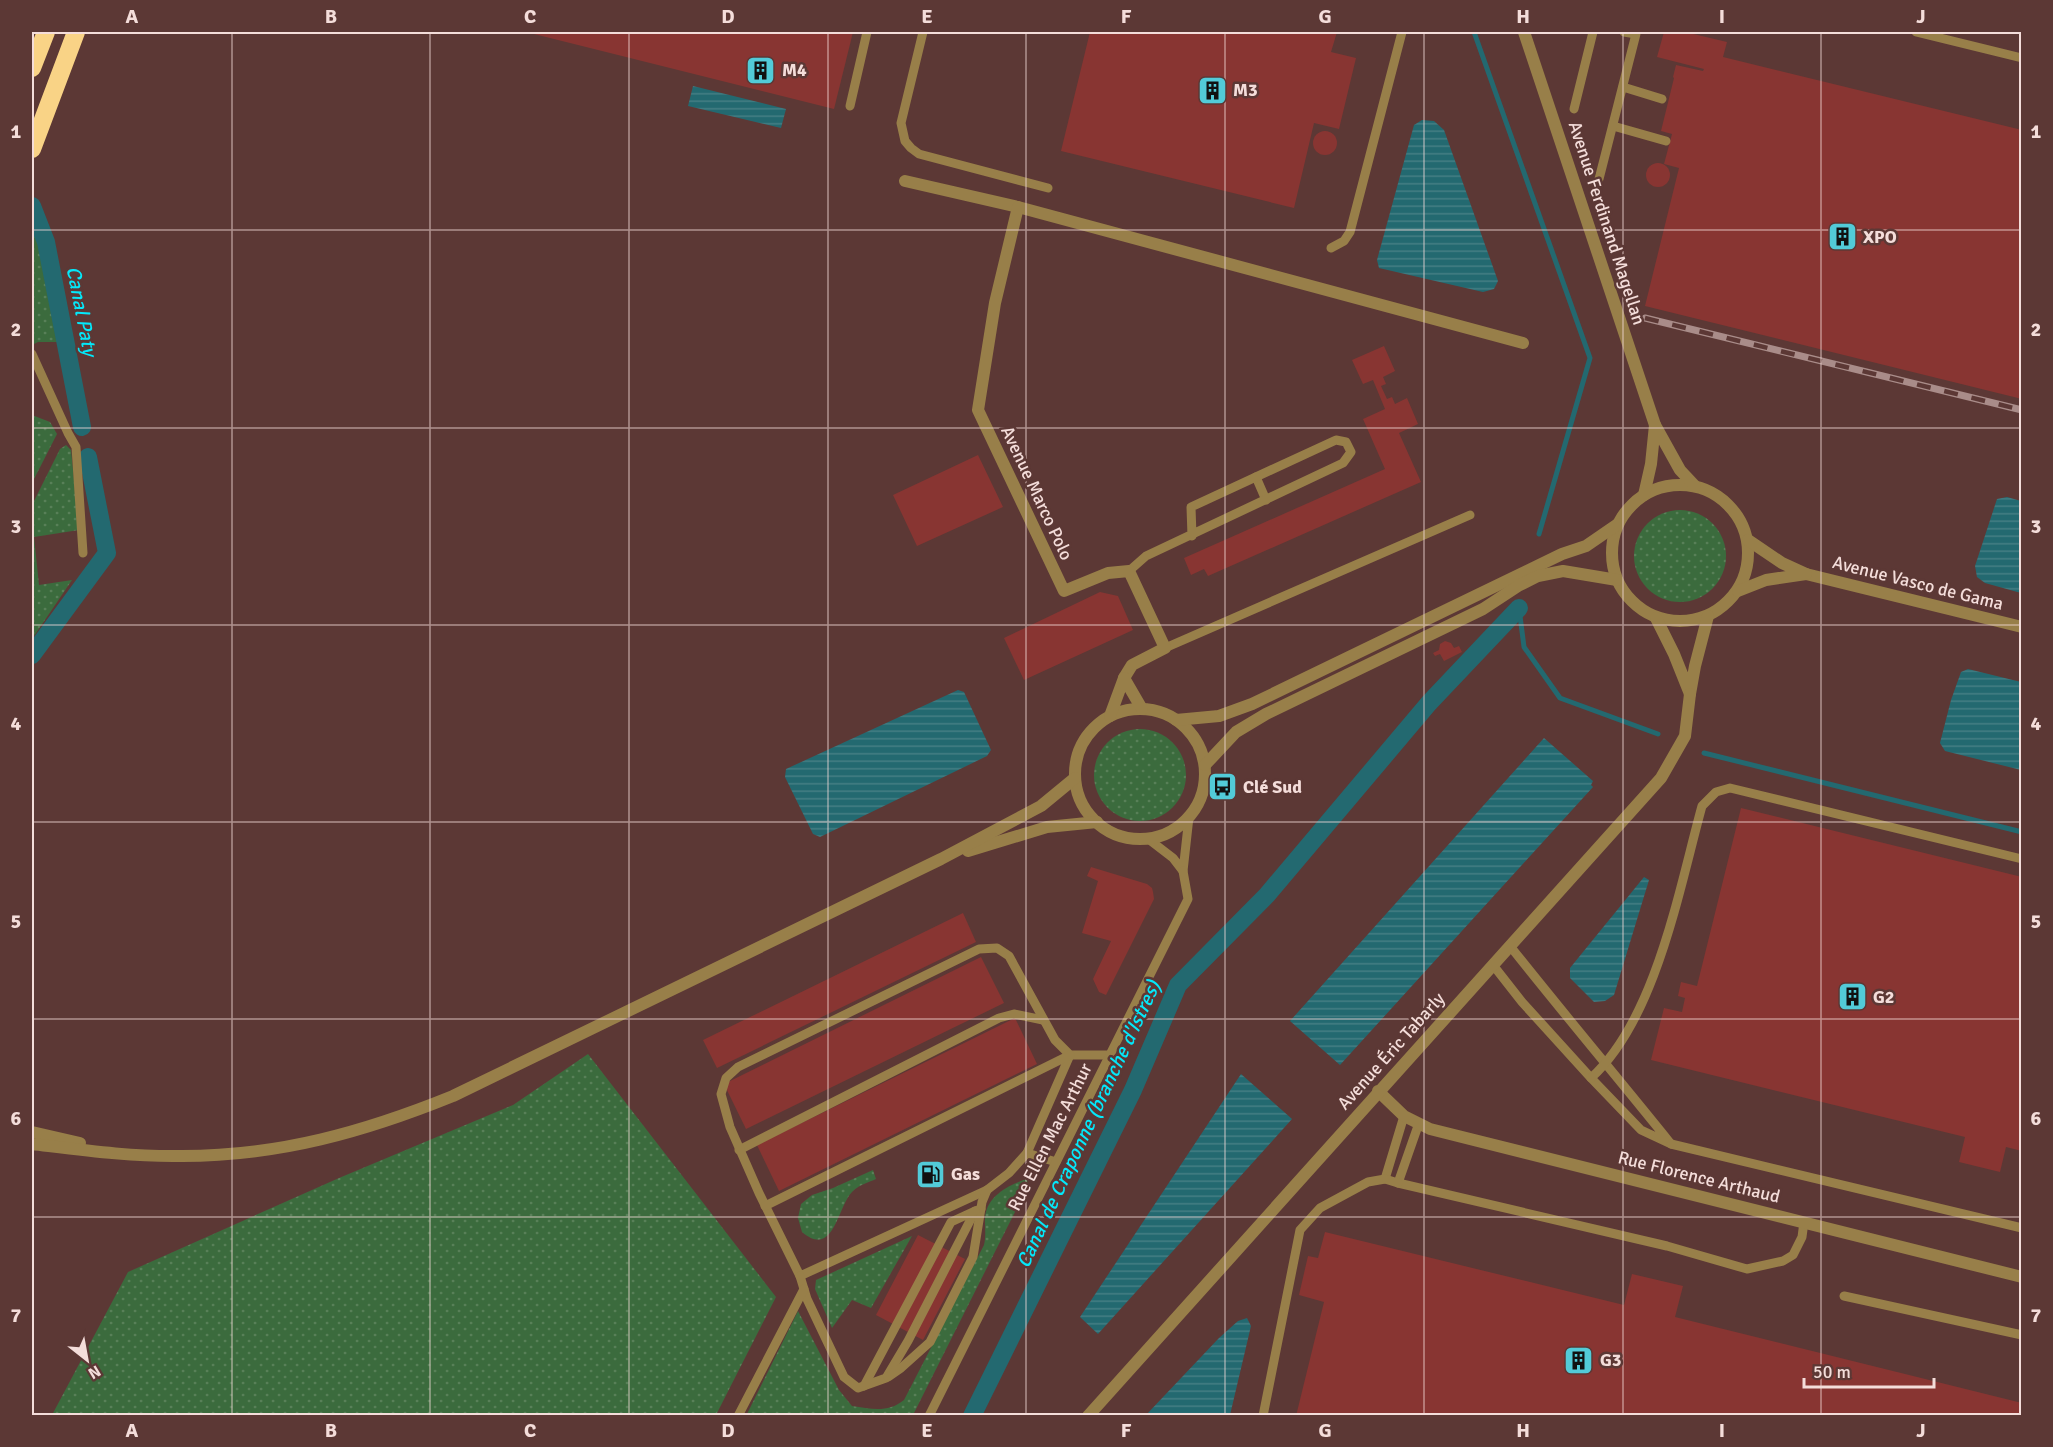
<svg xmlns="http://www.w3.org/2000/svg" width="2053" height="1447" font-family="Signika,sans-serif">
	<style>
		.grass { fill: url(#grass-dots) }
		.water { fill: url(#water-rules) }
		.lines { fill: none; stroke-linecap: round; stroke-linejoin: round }
		.stream { stroke: #236970; stroke-width: 5 }
		.canal { stroke: #236970; stroke-width: 18 }
		.building { fill: #883532 }
		.lane { stroke: #987f49; stroke-width: 9 }
		.street { stroke: #987f49; stroke-width: 12 }
		.highway { stroke: #f9d386; stroke-width: 18 }
		.rail-casing { stroke: #a98c89; stroke-width: 7 }
		.rail { stroke: #5c3835; stroke-width: 4.5; stroke-dasharray: 14; stroke-linecap: butt }
		.grid { fill: none; stroke: #f4ddda; stroke-width: 1.5; stroke-opacity: 0.55 }
		.labels { text-anchor: middle; stroke-width: 5; stroke-linejoin: round; paint-order: stroke }
		.poi-label { font-size: 18px; font-weight: bold; fill: #f4ddda; stroke: #5c3835; text-anchor: start }
		.street-label { font-size: 18px; fill: #f4ddda; stroke: #5c3835 }
		.water-label { font-size: 20px; font-style: italic; fill: #04e8fa; stroke: #5c3835 }
		.neatline { fill: none; stroke: #f4ddda; stroke-width: 2 }
		.grid-label { font-size: 20px; text-anchor: middle; font-weight: bold; fill: #f4ddda }
	</style>
	<defs>
		<pattern id="grass-dots" width="8" height="8" patternUnits="userSpaceOnUse" patternTransform="scale(1.5)"><rect width="8" height="8" fill="#3b6b3d"/><path d="M2 2h.1M6 6h.1" fill="none" stroke="#588058" stroke-width="1.8" stroke-linecap="round"/></pattern>
		<pattern id="water-rules" width="6" height="5" patternUnits="userSpaceOnUse" patternTransform="scale(1.5)"><rect width="6" height="5" fill="#236970"/><path d="M0 2.5h6" fill="none" stroke="#447e84"/></pattern>
	</defs>
	<rect width="100%" height="100%" fill="#5c3835"/>
	<g class="grass">
		<path d="M 32,214 L 42,239 L 60,342 L 38,342 L 32,345 Z"/>
		<path d="M 32,415 L 50,422 L 57,434 L 32,483 Z"/>
		<path d="M 66,445 L 71,450 L 79,530 L 34,537 L 39,585 L 72,580 L 32,639 L 32,505 L 60,449 Z"/>
		<circle cx="1680" cy="556" r="46"/>
		<circle cx="1140" cy="775" r="46"/>
		<path d="M 588,1054 L 776,1297 L 716,1415 L 52,1415 L 128,1272 L 339,1178 L 513,1105 Z"/>
		<path d="M 873,1170 L 876,1179 C 869,1182 860,1185 854,1190 C 837,1204 835,1260 802,1232 L 798,1218 L 801,1204 L 812,1195 L 833,1188 Z"/>
		<path d="M 1027,1179 L 1028,1186 L 913,1415 L 746,1416 L 798,1311 L 839,1390 L 852,1406 C 872,1409 888,1413 904,1400 L 984,1245 C 986,1237 985,1229 985,1220 C 985,1197 1008,1185 1027,1179 Z"/>
		<path d="M 912,1236 L 871,1308 L 852,1300 L 832,1328 L 815,1289 L 816,1280 Z"/>
	</g>
	<g class="water">
		<path d="M 693,86 L 786,109 L 781,128 L 688,106 Z"/>
		<path d="M 1422,120 L 1434,121 L 1444,130 L 1498,281 L 1494,289 L 1483,292 L 1379,268 L 1377,260 L 1414,125 Z"/>
		<path d="M 2007,497 L 2021,501 L 2021,593 L 1985,583 L 1977,577 L 1975,566 L 1997,499 Z"/>
		<path d="M 1968,669 L 2021,682 L 2021,770 L 1945,751 L 1940,743 L 1951,700 L 1961,672 Z"/>
		<path d="M 958,690 L 964,692 L 991,750 L 987,756 L 820,837 L 813,834 L 785,777 L 786,769 Z"/>
		<path d="M 1544,738 L 1593,781 L 1591,785 L 1593,787 L 1340,1065 L 1290,1021 Z"/>
		<path d="M 1644,877 L 1649,880 L 1614,995 L 1605,1001 L 1594,1002 L 1570,978 L 1570,968 Z"/>
		<path d="M 1241,1074 L 1292,1119 L 1098,1334 L 1080,1317 Z"/>
		<path d="M 1247,1318 L 1251,1326 L 1230,1415 L 1146,1415 L 1219,1338 L 1238,1321 Z"/>
	</g>
	<g class="lines">
		<g class="stream">
			<path d="M 1474,32 L 1590,358 L 1539,534"/>
			<path d="M 1519,608 L 1524,647 L 1560,698 L 1658,734"/>
			<path d="M 1704,753 L 2022,832"/>
		</g>
		<g class="canal">
			<path d="M 32,206 L 46,242 L 82,427"/>
			<path d="M 32,655 L 107,553 L 88,457"/>
			<path d="M 972,1416 L 1133,1090 L 1178,985 L 1267,895 L 1429,703 L 1519,608"/>
		</g>
	</g>
	<g class="building">
		<path d="M 526,32 L 853,32 L 834,109 Z"/>
		<path d="M 1090,32 L 1337,32 L 1331,52 L 1356,58 L 1339,129 L 1314,123 L 1294,208 L 1061,151 Z"/>
		<path d="M 1664,32 L 1685,32 L 1727,42 L 1723,57 L 2022,130 L 2022,399 L 1645,306 L 1679,168 L 1664,164 L 1672,134 L 1661,131 L 1674,78 L 1673,77 L 1676,65 L 1703,71 L 1704,69 L 1657,57 Z"/>
		<circle cx="1325" cy="143" r="12"/>
		<circle cx="1658" cy="175" r="12"/>
		<path d="M 1384,346 L 1395,371 L 1383,377 L 1386,384 L 1381,386 L 1387,399 L 1392,397 L 1395,404 L 1407,398 L 1418,424 L 1399,433 L 1421,482 L 1208,576 L 1204,569 L 1191,575 L 1184,558 L 1385,469 L 1363,419 L 1385,409 L 1373,380 L 1363,384 L 1352,360 Z"/>
		<path d="M 978,455 L 1003,507 L 917,546 L 893,495 Z"/>
		<path d="M 1100,592 L 1118,596 L 1133,630 L 1024,680 L 1004,638 Z"/>
		<path d="M 1445,641 L 1451,643 L 1454,648 L 1459,646 L 1462,652 L 1444,661 L 1440,654 L 1435,656 L 1433,653 L 1439,650 L 1440,644 Z"/>
		<path d="M 1741,808 L 2022,877 L 2022,1151 L 2006,1147 L 2000,1172 L 1959,1162 L 1965,1137 L 1651,1060 L 1664,1008 L 1682,1012 L 1685,998 L 1678,996 L 1681,982 L 1697,986 Z"/>
		<path d="M 1091,867 L 1147,884 L 1152,888 L 1153,892 L 1154,899 L 1106,995 L 1099,992 L 1093,979 L 1111,941 L 1082,933 L 1098,881 L 1087,876 Z"/>
		<path d="M 963,913 L 976,942 L 717,1068 L 703,1040 Z"/>
		<path d="M 981,957 L 1004,1003 L 746,1129 L 724,1084 Z"/>
		<path d="M 1015,1018 L 1037,1064 L 779,1191 L 757,1145 Z"/>
		<path d="M 1325,1232 L 1624,1305 L 1632,1274 L 1683,1286 L 1675,1317 L 2022,1403 L 2022,1416 L 1296,1416 L 1324,1302 L 1299,1295 L 1308,1256 L 1318,1258 Z"/>
		<path d="M 918,1235 L 965,1259 L 923,1340 L 876,1315 Z"/>
	</g>
	<g class="lines">
		<g class="lane">
			<path d="M 923,32 L 901,123 L 905,141 L 911,148 L 919,154 L 1048,188"/>
			<path d="M 1916,32 L 2022,58"/>
			<path d="M 1623,87 L 1662,99"/>
			<path d="M 850,106 L 867,32"/>
			<path d="M 1574,109 L 1593,32"/>
			<path d="M 1613,126 L 1666,141"/>
			<path d="M 1599,179 L 1636,34 L 1624,32"/>
			<path d="M 1331,248 L 1344,241 L 1350,232 L 1402,32"/>
			<path d="M 32,354 L 68,433 L 76,447 L 83,553"/>
			<path d="M 1256,477 L 1266,500"/>
			<path d="M 1129,571 L 1146,556 L 1343,463 L 1351,452 L 1346,442 L 1336,440 L 1191,507 L 1192,536"/>
			<path d="M 1165,648 L 1470,515"/>
			<path d="M 1147,838 L 1173,858 L 1183,871 L 1189,817"/>
			<path d="M 1493,965 L 1522,1002 L 1591,1078 L 1641,1130 L 1671,1144 C 1618,1078 1563,1013 1510,946"/>
			<path d="M 1591,1078 C 1656,1019 1679,889 1702,806 L 1716,792 L 1730,788 L 2022,859"/>
			<path d="M 1419,1123 L 1398,1183 L 1667,1246 L 1747,1269 L 1783,1261 L 1793,1255 L 1802,1237 L 1804,1222"/>
			<path d="M 1671,1144 L 2022,1228"/>
			<path d="M 739,1150 L 999,1018 L 1014,1014 L 1043,1020"/>
			<path d="M 1027,1153 L 1070,1055"/>
			<path d="M 1056,1162 L 1027,1153 L 1009,1173 L 987,1190 L 800,1276 L 759,1193 L 730,1127 L 721,1094 L 726,1078 L 738,1067 L 979,949 L 997,948 L 1009,956 L 1055,1040 L 1070,1055 L 1110,1055"/>
			<path d="M 1385,1179 L 1404,1116"/>
			<path d="M 765,1206 L 1070,1055"/>
			<path d="M 800,1276 L 807,1299 L 844,1377 L 858,1388 L 886,1378 L 908,1341 L 975,1211 L 981,1209"/>
			<path d="M 1844,1296 L 2022,1335"/>
			<path d="M 888,1377 L 901,1368 L 930,1342 L 973,1257 L 982,1202 L 987,1190"/>
			<path d="M 864,1386 L 951,1222 L 975,1211"/>
			<path d="M 738,1416 L 804,1289"/>
			<path d="M 929,1416 L 1188,899 L 1183,871"/>
			<path d="M 1263,1416 L 1300,1230 L 1320,1208 L 1368,1182 L 1385,1179 L 1398,1183"/>
		</g>
		<g class="street">
			<path d="M 1524,32 L 1655,425"/>
			<path d="M 905,181 L 1018,207 L 1523,343"/>
			<path d="M 1018,207 L 995,303 L 978,410 L 1064,591 L 1108,573 L 1129,571 L 1165,648 L 1132,665 L 1124,678"/>
			<circle cx="1680" cy="553" r="68"/>
			<path d="M 1644,495 L 1651,464 L 1655,425 L 1680,470 L 1695,486"/>
			<path d="M 1806,574 L 2022,627"/>
			<path d="M 1738,591 L 1766,580 L 1806,574 L 1782,563 L 1748,540"/>
			<path d="M 1656,618 L 1674,654 L 1690,694 L 1695,666 L 1708,616"/>
			<circle cx="1140" cy="774" r="65"/>
			<path d="M 1110,716 L 1124,678 L 1142,709"/>
			<path d="M 1176,720 L 1219,716 L 1252,704 L 1562,554 L 1586,546 L 1618,524"/>
			<path d="M 1205,765 L 1236,732 L 1266,714 L 1483,609 L 1518,586 L 1538,576 L 1563,571 L 1617,580"/>
			<path d="M 968,851 L 1047,827 L 1097,822"/>
			<path d="M 1378,1091 L 1404,1116 L 1430,1129 L 2022,1277"/>
			<path d="M 32,1132 L 80,1143"/>
			<path d="M 32,1144 C 82,1150 132,1157 182,1156 C 279,1156 364,1132 453,1096 L 941,859 L 1041,806 L 1075,778"/>
			<path d="M 1088,1416 L 1661,778 L 1685,736 L 1690,694"/>
		</g>
		<g class="highway">
			<path d="M 32,68 L 46,32"/>
			<path d="M 32,149 L 76,32"/>
		</g>
		<defs>
			<path id="rail" d="M 1645,318 L 2022,410"/>
		</defs>
		<use href="#rail" class="rail-casing"/>
		<use href="#rail" class="rail"/>
	</g>
	<path class="grid" d="M 232,32 L 232,1416M 430,32 L 430,1416M 629,32 L 629,1416M 828,32 L 828,1416M 1026,32 L 1026,1416M 1225,32 L 1225,1416M 1424,32 L 1424,1416M 1623,32 L 1623,1416M 1821,32 L 1821,1416M 32,230 L 2022,230M 32,428 L 2022,428M 32,625 L 2022,625M 32,822 L 2022,822M 32,1019 L 2022,1019M 32,1217 L 2022,1217"/>
	<defs>
		<symbol id="building-square" viewBox="-11 -11 22 22"><rect x="-9" y="-9" width="18" height="18" rx="4" fill="#52cbd8" stroke="#5c3835"/><path d="M-4-6H4V6H1V3H-1V6H-4ZM-2.5-4.3h1.7v1.8h-1.7ZM.8-4.3h1.7v1.8H.8ZM-2.5-1h1.7V.8h-1.7ZM.8-1h1.7V.8H.8Z" fill="#111"/></symbol>
		<symbol id="bus-square" viewBox="-11 -11 22 22"><rect x="-9" y="-9" width="18" height="18" rx="4" fill="#52cbd8" stroke="#5c3835"/><path d="M-5-6H5V4H4V6H2V4H-2V6H-4V4H-5ZM-3.5-4V0h7V-4ZM-3.5 1.2v1.5H-2V1.2ZM2 1.2v1.5H3.5V1.2Z" fill="#111"/></symbol>
		<symbol id="fuel-square" viewBox="-11 -11 22 22"><rect x="-9" y="-9" width="18" height="18" rx="4" fill="#52cbd8" stroke="#5c3835"/><path d="M-5.5-6h7V0h2V4h1.3V-2.5L3-4.5l.8-.8L6-3V5H2.5V1h-1V6h-7ZM-4.2-4.7v3.2H.2V-4.7Z" fill="#111"/></symbol>
	</defs>
	<g fill-rule="evenodd">
		<use href="#building-square" x="744" y="54" width="33" height="33"/>
		<use href="#building-square" x="1196" y="74" width="33" height="33"/>
		<use href="#building-square" x="1826" y="220" width="33" height="33"/>
		<use href="#bus-square" x="1206" y="770" width="33" height="33"/>
		<use href="#building-square" x="1836" y="980" width="33" height="33"/>
		<use href="#fuel-square" x="914" y="1158" width="33" height="33"/>
		<use href="#building-square" x="1562" y="1344" width="33" height="33"/>
	</g>
	<g class="labels">
		<g class="poi-label">
			<text x="782" y="76">M4</text>
			<text x="1233" y="96">M3</text>
			<text x="1863" y="243">XPO</text>
			<text x="1243" y="793">Clé Sud</text>
			<text x="1873" y="1003">G2</text>
			<text x="951" y="1180">Gas</text>
			<text x="1600" y="1366">G3</text>
		</g>
		<g class="street-label">
			<text transform="translate(1607 223) rotate(72)" y="6">Avenue Ferdinand Magellan</text>
			<text transform="translate(1037 493) rotate(65)" y="6">Avenue Marco Polo</text>
			<text transform="translate(1918 583) rotate(14)" y="6">Avenue Vasco de Gama</text>
			<text transform="translate(1391 1051) rotate(-48)" y="6">Avenue Éric Tabarly</text>
			<text transform="translate(1050 1137) rotate(-63)" y="6">Rue Ellen Mac Arthur</text>
			<text transform="translate(1699 1177) rotate(14)" y="6">Rue Florence Arthaud</text>
		</g>
		<g class="water-label">
			<text transform="translate(82 311) rotate(79)" y="7">Canal Paty</text>
			<text transform="translate(1088 1124) rotate(-65)" y="7">Canal de Craponne (branche d'Istres)</text>
		</g>
	</g>
	<rect width="2053" height="1447" fill="none" stroke="#5c3835" stroke-width="66"/>
	<g transform="translate(87 1360) rotate(149)" stroke="#5c3835" stroke-width="4.5" paint-order="stroke">
	<path d="M0-4.5L10 22L0 15L-10 22Z" fill="#f4ddda"/>
	<text y="-9" font-size="16" font-weight="bold" text-anchor="middle" fill="#f4ddda">N</text>
	</g>
	<path d="M1804 1378v9h130v-9" fill="none" stroke="#f4ddda" stroke-width="3"/>
	<text x="1813" y="1378" font-size="18" fill="#f4ddda" stroke="#5c3835" stroke-width="4.5" paint-order="stroke">50 m</text>
	<rect x="33" y="33" width="1987" height="1381" class="neatline"/>
	<g class="grid-label">
		<text x="132" y="23">A</text>
		<text x="331" y="23">B</text>
		<text x="530" y="23">C</text>
		<text x="728" y="23">D</text>
		<text x="927" y="23">E</text>
		<text x="1126" y="23">F</text>
		<text x="1325" y="23">G</text>
		<text x="1523" y="23">H</text>
		<text x="1722" y="23">I</text>
		<text x="1921" y="23">J</text>
		<text x="16" y="138">1</text>
		<text x="2036" y="138">1</text>
		<text x="16" y="336">2</text>
		<text x="2036" y="336">2</text>
		<text x="16" y="533">3</text>
		<text x="2036" y="533">3</text>
		<text x="16" y="730">4</text>
		<text x="2036" y="730">4</text>
		<text x="16" y="928">5</text>
		<text x="2036" y="928">5</text>
		<text x="16" y="1125">6</text>
		<text x="2036" y="1125">6</text>
		<text x="16" y="1322">7</text>
		<text x="2036" y="1322">7</text>
		<text x="132" y="1437">A</text>
		<text x="331" y="1437">B</text>
		<text x="530" y="1437">C</text>
		<text x="728" y="1437">D</text>
		<text x="927" y="1437">E</text>
		<text x="1126" y="1437">F</text>
		<text x="1325" y="1437">G</text>
		<text x="1523" y="1437">H</text>
		<text x="1722" y="1437">I</text>
		<text x="1921" y="1437">J</text>
	</g>
</svg>
